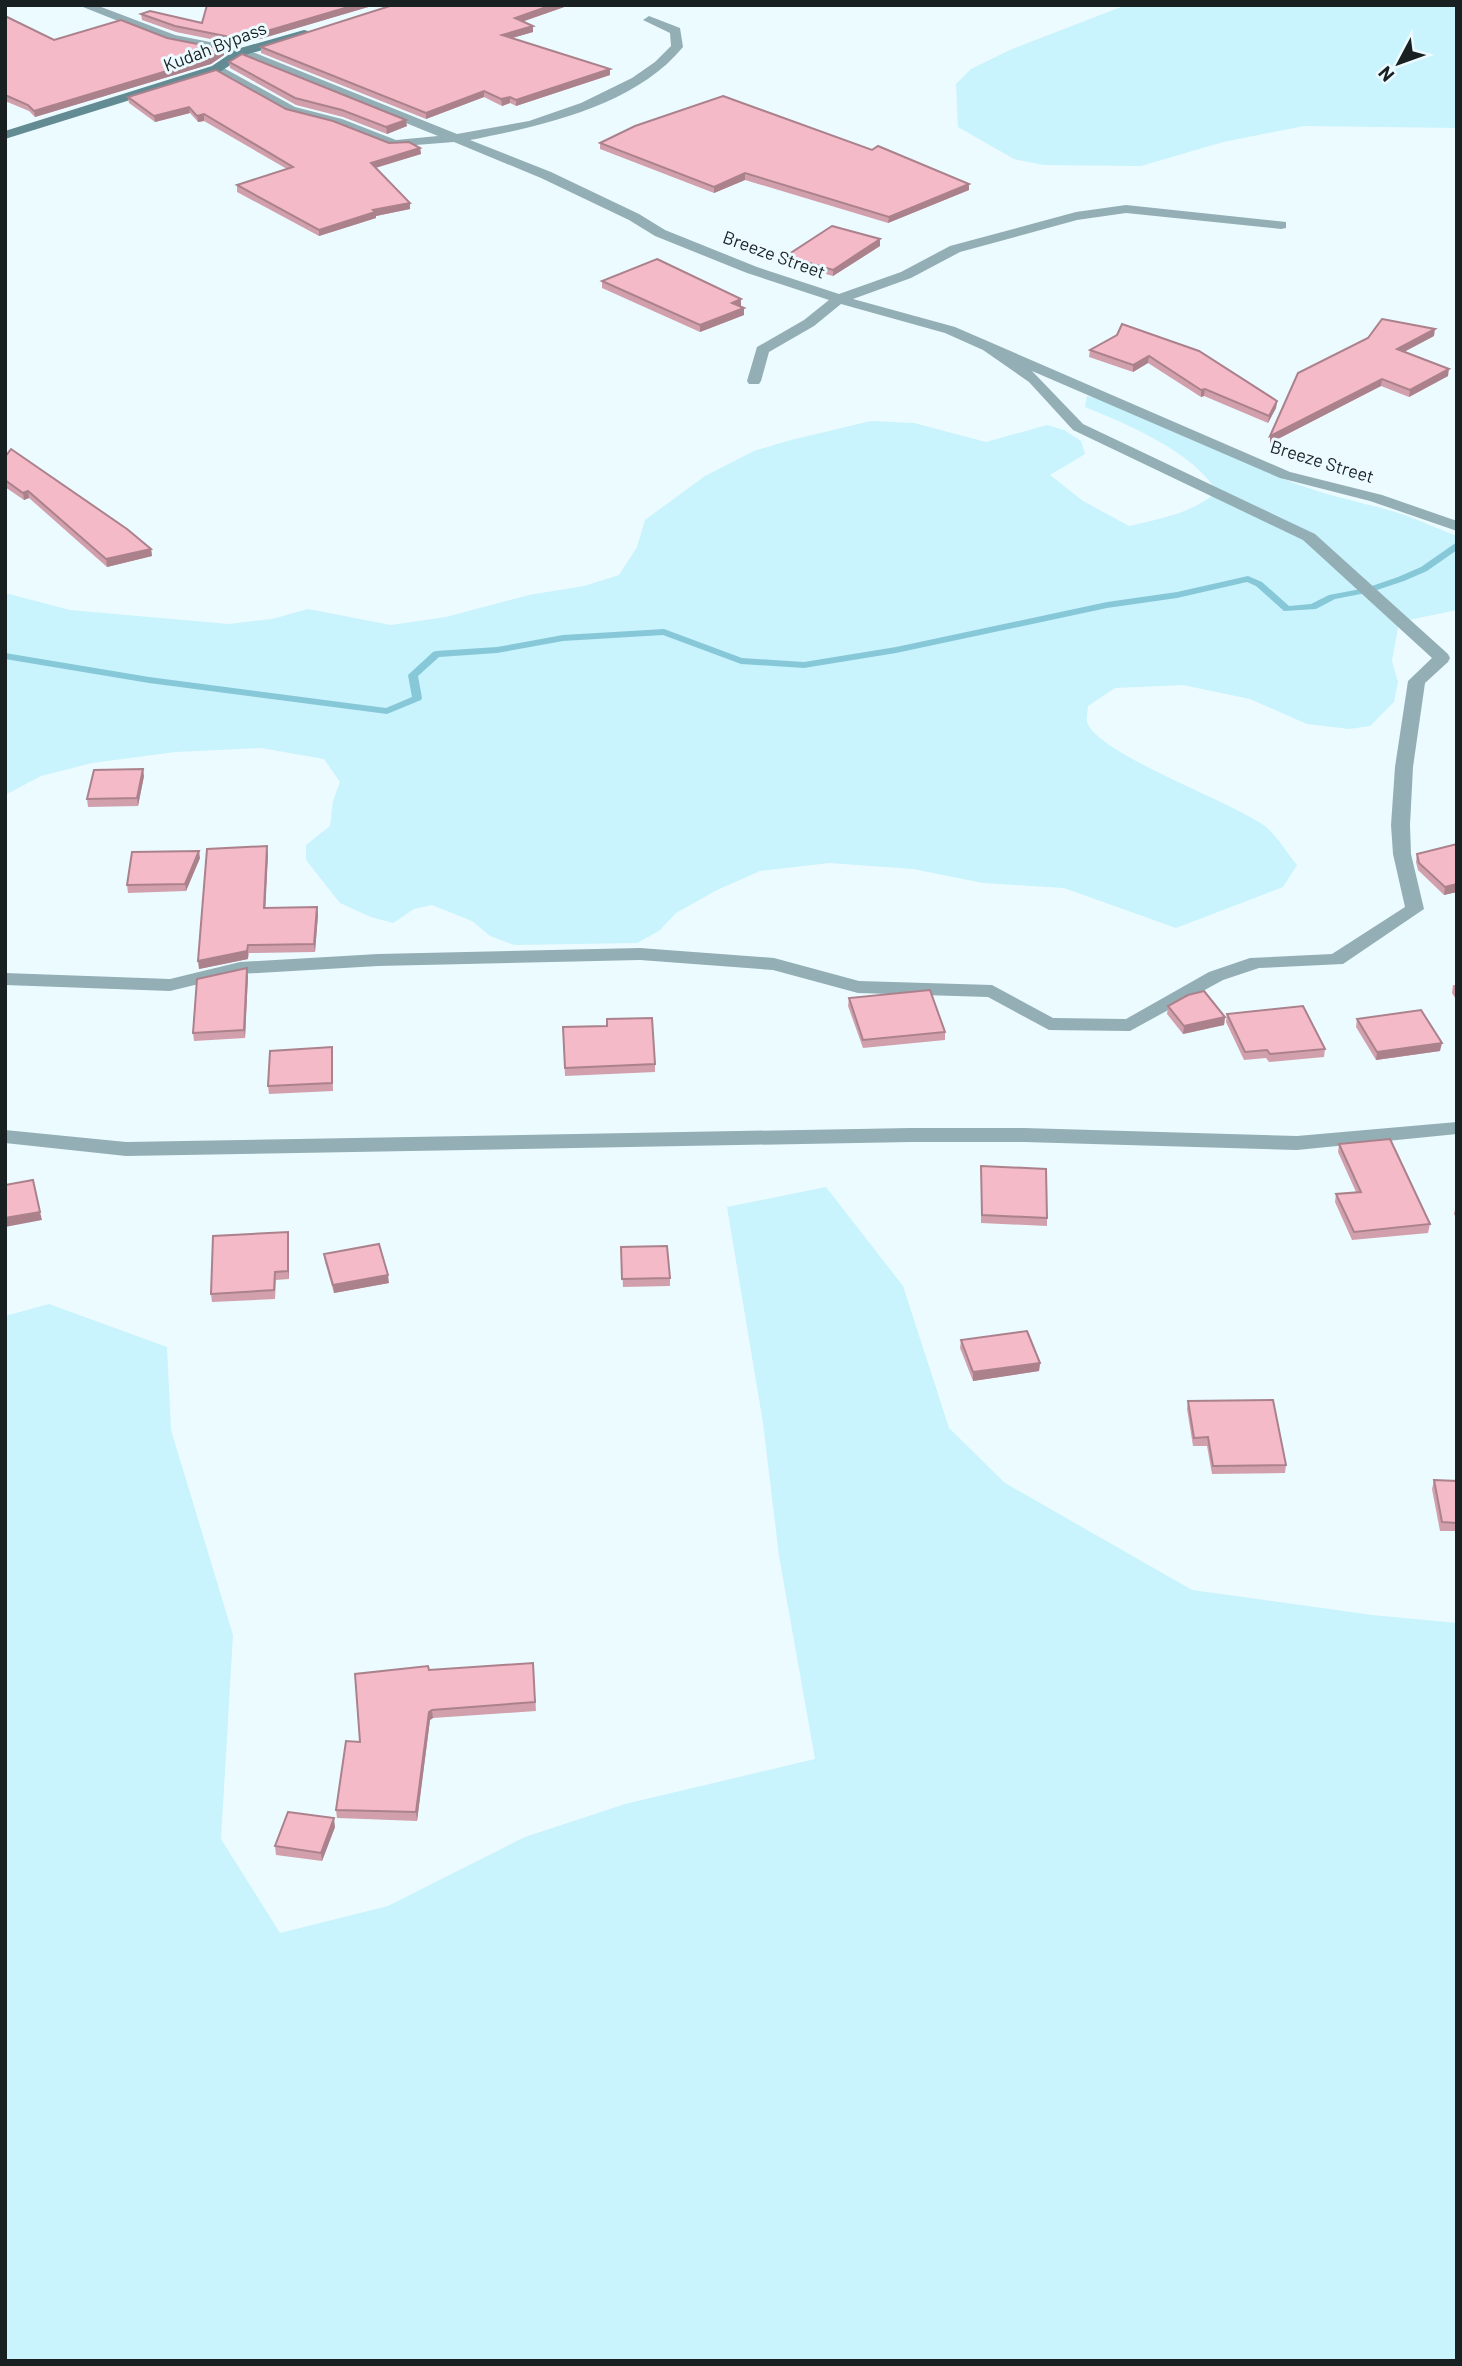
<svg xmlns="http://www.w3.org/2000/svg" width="1462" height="2366" font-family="Barlow,sans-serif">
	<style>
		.green { fill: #c9f3fd }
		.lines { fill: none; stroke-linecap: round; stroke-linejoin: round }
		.stream { fill: #87c8d8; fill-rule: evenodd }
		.street { fill: #93aeb5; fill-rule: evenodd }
		.secondary { fill: #628b94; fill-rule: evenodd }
		.wall { fill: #d2a0ac }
		.shaded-wall { fill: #ab828c }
		.building { fill: #f4bac8; stroke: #ab828c; stroke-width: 2 }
		.labels { text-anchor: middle; stroke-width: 6; stroke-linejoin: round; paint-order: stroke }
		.far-street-label { font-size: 18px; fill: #192022; stroke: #ecfbff }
	</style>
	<rect width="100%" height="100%" fill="#ecfbff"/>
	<g class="green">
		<path d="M 1153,5 L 1457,5 L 1457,128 L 1304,126 L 1223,142 L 1141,166 L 1044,165 L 1014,159 L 958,127 L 956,84 L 971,69 L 1012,49 L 1121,7 Z"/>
		<path d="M 1087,396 C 1157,411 1219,451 1284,479 C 1319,494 1356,501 1392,511 C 1414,517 1435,528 1457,536 L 1457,610 L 1399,622 L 1392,661 L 1398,682 L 1394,702 L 1370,726 L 1349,729 L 1307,724 L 1250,699 L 1183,685 L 1115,688 L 1088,706 C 1088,710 1086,717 1087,722 C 1098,755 1232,801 1266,827 C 1278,837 1287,853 1297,865 L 1283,887 L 1176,928 L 1064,888 L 983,883 L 913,869 L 829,863 L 760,871 L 717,890 L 676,913 L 659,931 L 637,943 L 514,945 L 490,936 L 472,921 L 432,905 L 414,909 L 393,923 L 371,917 L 340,903 L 306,860 L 306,845 L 330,826 L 333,801 L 340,782 L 324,759 L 261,748 L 175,752 L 92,763 L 41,776 L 5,795 L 5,593 L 70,610 L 229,624 L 272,619 L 308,609 L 391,625 L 446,617 L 529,595 L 584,586 L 619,575 L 637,547 L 645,520 L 705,476 L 754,451 L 791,440 L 871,421 L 914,423 L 986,442 L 1047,425 L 1064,430 L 1081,441 L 1085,454 L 1050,475 L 1083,501 L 1129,526 C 1160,519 1192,513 1217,492 C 1194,452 1127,424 1085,407 Z"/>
		<path d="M 826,1187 L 903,1286 L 949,1428 L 1005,1483 L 1192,1590 L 1372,1615 L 1457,1623 L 1457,2361 L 5,2361 L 5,1316 L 49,1304 L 167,1347 L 171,1430 L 233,1635 L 221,1839 L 280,1933 L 388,1906 L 525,1837 L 625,1804 L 815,1759 L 779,1556 L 763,1423 L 727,1207 Z"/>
	</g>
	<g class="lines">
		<path class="stream" d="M 1457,542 L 1457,550 L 1427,571 L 1404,581 L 1371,592 L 1335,599 L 1316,609 L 1284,611 L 1256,586 L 1247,582 L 1177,598 L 1107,608 L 896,653 L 804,668 L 741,664 L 663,635 L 563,641 L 497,653 L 439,657 L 418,676 L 422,698 L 421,700 L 387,714 L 149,683 L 5,659 L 5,653 L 149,677 L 386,708 L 412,697 L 408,675 L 433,652 L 436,651 L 497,647 L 563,635 L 664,629 L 742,658 L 804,662 L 896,647 L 1107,602 L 1177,592 L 1248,576 L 1262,582 L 1289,606 L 1311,604 L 1329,595 L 1366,588 L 1398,577 L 1421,567 Z"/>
		<g class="street">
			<path d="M 78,5 L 96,5 L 175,35 L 245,49 L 457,134 L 529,121 L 581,103 L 632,78 L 655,62 L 671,46 L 670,33 L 643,20 L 649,16 L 680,28 L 683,47 C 635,106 541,126 470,140 L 551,172 L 639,214 L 665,230 L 757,267 L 839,294 L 901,272 L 950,246 L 1076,212 L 1126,205 L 1286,222 L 1286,228 L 1281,229 L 1126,213 L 1077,220 L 960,252 L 911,278 L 853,299 L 955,327 L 1290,472 L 1382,495 L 1457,521 L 1457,531 L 1370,501 L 1280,478 L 1032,371 L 1083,424 L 1315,534 L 1448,654 L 1450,658 L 1448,662 L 1425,683 L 1413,767 L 1410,825 L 1411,854 L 1424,909 L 1343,964 L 1259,968 L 1223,980 L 1130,1031 L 1049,1030 L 988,997 L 858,993 L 773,970 L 640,960 L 378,966 L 240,974 L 170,991 L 5,985 L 5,973 L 170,979 L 240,962 L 378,954 L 640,948 L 774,958 L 859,981 L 992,985 L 1053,1018 L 1126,1019 L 1209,972 L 1250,958 L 1332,954 L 1405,907 L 1393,854 L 1391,825 L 1395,767 L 1408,681 L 1432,658 L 1303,540 L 1073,430 L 1029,382 L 983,350 L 945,333 L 841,304 L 814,326 L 769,352 L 761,381 L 759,384 L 749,384 L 747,381 L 757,347 L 804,320 L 829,300 L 747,273 L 655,236 L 629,220 L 541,178 L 454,142 L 390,147 L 334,125 L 287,113 L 210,69 L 220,66 L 295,107 L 342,119 L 396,140 L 438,136 L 238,55 L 168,41 Z"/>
			<path d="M 1457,1122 L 1457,1134 L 1297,1150 L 1024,1142 L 911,1142 L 126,1156 L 5,1143 L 5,1130 L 126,1142 L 911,1128 L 1024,1128 L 1297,1136 Z"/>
		</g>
		<path class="secondary" d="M 304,30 L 308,31 L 308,37 L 245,55 L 220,72 L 5,139 L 5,131 L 212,66 L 237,49 Z"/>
	</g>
	<g class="wall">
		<path d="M 207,5 L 375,5 L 240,45 L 176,32 L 142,20 L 141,14 L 202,23 Z"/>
		<path d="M 393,5 L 570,5 L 523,21 L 533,32 L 512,38 L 610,69 L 610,75 L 516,106 L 510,103 L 502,106 L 484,97 L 426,119 L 261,53 L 261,47 Z"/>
		<path d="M 5,16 L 54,40 L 167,38 L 223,49 L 224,55 L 211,64 L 35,117 L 29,111 L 5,101 Z"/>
		<path d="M 229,62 L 407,126 L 387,134 L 343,117 L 296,105 L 230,68 Z"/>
		<path d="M 128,97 L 286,109 L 389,143 L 420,148 L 421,154 L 376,168 L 410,203 L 410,209 L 376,216 L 376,218 L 319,236 L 237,192 L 237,185 L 287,169 L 204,121 L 198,122 L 190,113 L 155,122 L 129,103 Z"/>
		<path d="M 600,143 L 872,150 L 969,184 L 969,190 L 888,223 L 745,180 L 714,193 L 600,149 Z"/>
		<path d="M 880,246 L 833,276 L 785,263 L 786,256 Z"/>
		<path d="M 602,281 L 741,306 L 740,306 L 744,315 L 700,332 L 602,288 Z"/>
		<path d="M 1117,335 L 1277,401 L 1276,408 L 1268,423 L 1204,396 L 1201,397 L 1148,363 L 1133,372 L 1089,357 L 1090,350 Z"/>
		<path d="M 1434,336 L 1404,352 L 1448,376 L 1409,397 L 1381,386 L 1270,443 L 1298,373 Z"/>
		<path d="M 5,457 L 151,549 L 152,556 L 107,567 L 29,498 L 24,500 L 5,487 Z"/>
		<path d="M 144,776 L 138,806 L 88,807 L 87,799 Z"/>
		<path d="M 1457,844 L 1457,892 L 1444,895 L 1418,870 L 1416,862 L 1417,854 Z"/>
		<path d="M 268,854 L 265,908 L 317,907 L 318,915 L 315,952 L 249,953 L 248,959 L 199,969 Z"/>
		<path d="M 200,858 L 186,891 L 128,893 L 127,885 Z"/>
		<path d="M 248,976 L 245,1038 L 194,1041 L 193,1033 Z"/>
		<path d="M 1453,985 L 1457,985 L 1457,1001 L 1452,993 Z"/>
		<path d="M 849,998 L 945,1032 L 945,1040 L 863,1048 L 848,1006 Z"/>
		<path d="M 1168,1006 L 1225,1017 L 1224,1025 L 1183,1034 L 1167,1014 Z"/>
		<path d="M 1227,1014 L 1325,1049 L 1324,1057 L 1269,1062 L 1266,1058 L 1244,1060 L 1226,1022 Z"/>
		<path d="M 1357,1019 L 1440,1051 L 1376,1060 L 1356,1027 Z"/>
		<path d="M 607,1026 L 655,1064 L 655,1072 L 565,1076 L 563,1027 Z"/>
		<path d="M 332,1047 L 333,1091 L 269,1094 L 268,1086 Z"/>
		<path d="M 1339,1144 L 1430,1224 L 1428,1233 L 1352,1240 L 1335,1202 L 1336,1194 L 1356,1192 L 1338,1152 Z"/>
		<path d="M 981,1166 L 1047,1218 L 1047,1226 L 981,1223 Z"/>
		<path d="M 1456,1206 L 1457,1206 L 1457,1219 L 1454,1214 Z"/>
		<path d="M 288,1232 L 289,1279 L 276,1280 L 275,1299 L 212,1302 L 211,1294 Z"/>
		<path d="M 621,1247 L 670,1278 L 670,1286 L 623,1287 Z"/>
		<path d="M 324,1254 L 389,1283 L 334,1293 L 325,1262 Z"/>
		<path d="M 961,1340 L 1040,1363 L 1039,1371 L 973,1381 L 960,1348 Z"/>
		<path d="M 1188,1401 L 1286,1465 L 1285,1473 L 1212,1474 L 1207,1446 L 1193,1446 L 1187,1409 Z"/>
		<path d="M 1434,1480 L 1457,1481 L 1457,1531 L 1440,1531 L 1432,1489 Z"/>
		<path d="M 533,1663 L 536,1711 L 433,1718 L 430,1720 L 417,1821 L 337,1818 L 336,1810 L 429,1670 Z"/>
		<path d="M 335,1827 L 322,1861 L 276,1855 L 275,1846 Z"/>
	</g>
	<g class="shaded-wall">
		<path d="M 355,5 L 375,5 L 240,45 L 240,39 Z"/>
		<path d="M 552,5 L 570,5 L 516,24 L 515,18 Z"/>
		<path d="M 533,26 L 533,32 L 502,41 L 502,35 Z"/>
		<path d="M 223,49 L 224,55 L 211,64 L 35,117 L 34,111 Z"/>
		<path d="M 610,69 L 610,75 L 516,106 L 516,100 Z"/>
		<path d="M 484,91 L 484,97 L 426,119 L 426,113 Z"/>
		<path d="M 510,97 L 510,103 L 502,106 L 501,99 Z"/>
		<path d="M 189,107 L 190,113 L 155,122 L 154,116 Z"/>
		<path d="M 204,114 L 204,121 L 198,122 L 197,116 Z"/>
		<path d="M 406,120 L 407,126 L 387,134 L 386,127 Z"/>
		<path d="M 420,148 L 421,154 L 371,169 L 371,163 Z"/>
		<path d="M 745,173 L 745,180 L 714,193 L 714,187 Z"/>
		<path d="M 969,184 L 969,190 L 888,223 L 889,217 Z"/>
		<path d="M 410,203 L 410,209 L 376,216 L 376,218 L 319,236 L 319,230 L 373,210 Z"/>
		<path d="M 880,239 L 880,246 L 833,276 L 833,270 Z"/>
		<path d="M 741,299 L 741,306 L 732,309 L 732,303 Z"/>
		<path d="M 744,308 L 744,315 L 700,332 L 700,325 Z"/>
		<path d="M 1435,329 L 1434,336 L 1396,356 L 1397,349 Z"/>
		<path d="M 1149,356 L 1148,363 L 1133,372 L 1133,365 Z"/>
		<path d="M 1449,369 L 1448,376 L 1409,397 L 1410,390 Z"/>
		<path d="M 1382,379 L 1381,386 L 1270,443 L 1270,436 Z"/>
		<path d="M 1205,389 L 1204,396 L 1201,397 L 1201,390 Z"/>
		<path d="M 1277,401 L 1276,408 L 1268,423 L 1269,416 Z"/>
		<path d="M 28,491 L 29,498 L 24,500 L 23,493 Z"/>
		<path d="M 151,549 L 152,556 L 107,567 L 106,559 Z"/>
		<path d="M 143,769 L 144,776 L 138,806 L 137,798 Z"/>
		<path d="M 267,846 L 268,854 L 265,916 L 264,908 Z"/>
		<path d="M 199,851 L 200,858 L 186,891 L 185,884 Z"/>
		<path d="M 1457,884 L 1457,892 L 1444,895 L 1445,887 Z"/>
		<path d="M 317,907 L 318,915 L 315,952 L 314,944 Z"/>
		<path d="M 248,945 L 248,959 L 199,969 L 198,961 Z"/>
		<path d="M 247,968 L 248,976 L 245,1038 L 244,1030 Z"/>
		<path d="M 1225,1017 L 1224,1025 L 1183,1034 L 1184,1026 Z"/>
		<path d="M 1442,1043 L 1440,1051 L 1376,1060 L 1377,1052 Z"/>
		<path d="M 40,1212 L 42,1220 L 5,1227 L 5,1218 Z"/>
		<path d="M 288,1232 L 289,1240 L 289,1279 L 288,1271 Z"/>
		<path d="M 388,1275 L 389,1283 L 334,1293 L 333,1285 Z"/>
		<path d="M 1040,1363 L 1039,1371 L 973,1381 L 973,1372 Z"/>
		<path d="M 432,1710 L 433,1718 L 430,1720 L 417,1821 L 416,1812 L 429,1712 Z"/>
		<path d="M 334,1818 L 335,1827 L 322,1861 L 321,1853 Z"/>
	</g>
	<g class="building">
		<path d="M 207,5 L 355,5 L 240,39 L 175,26 L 141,14 L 150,11 L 202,23 Z"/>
		<path d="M 393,5 L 552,5 L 515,18 L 533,26 L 502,35 L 610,69 L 516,100 L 510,97 L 501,99 L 484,91 L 426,113 L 261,47 Z"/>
		<path d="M 5,16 L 54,40 L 121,20 L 167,38 L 223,49 L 210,58 L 34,111 L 28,105 L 5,95 Z"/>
		<path d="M 242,54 L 406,120 L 386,127 L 342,110 L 295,98 L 229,62 Z"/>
		<path d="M 216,70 L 286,109 L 333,121 L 389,143 L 409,142 L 420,148 L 371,163 L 410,203 L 373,210 L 375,212 L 319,230 L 237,185 L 293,167 L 204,114 L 197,116 L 189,107 L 154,116 L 128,97 Z"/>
		<path d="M 723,96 L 872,150 L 878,146 L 969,184 L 889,217 L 745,173 L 714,187 L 600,143 L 635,126 Z"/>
		<path d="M 832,226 L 880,239 L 833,270 L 786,256 Z"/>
		<path d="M 657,259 L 741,299 L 732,303 L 744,308 L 700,325 L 602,281 Z"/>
		<path d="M 1382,319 L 1435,329 L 1397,349 L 1449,369 L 1410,390 L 1382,379 L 1270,436 L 1298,373 L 1368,338 Z"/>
		<path d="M 1122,324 L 1199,351 L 1277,401 L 1269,416 L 1205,389 L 1201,390 L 1149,356 L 1133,365 L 1090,350 L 1117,335 Z"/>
		<path d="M 11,449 L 127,529 L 151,549 L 106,559 L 28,491 L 23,493 L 5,480 L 5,457 Z"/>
		<path d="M 143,769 L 137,798 L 87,799 L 94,770 Z"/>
		<path d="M 1457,844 L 1457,884 L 1445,887 L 1419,863 L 1417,854 Z"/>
		<path d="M 267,846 L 264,908 L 317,907 L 314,944 L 248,945 L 247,951 L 198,961 L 207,849 Z"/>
		<path d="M 199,851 L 185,884 L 127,885 L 132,852 Z"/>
		<path d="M 247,968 L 244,1030 L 193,1033 L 197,979 Z"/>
		<path d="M 930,990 L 945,1032 L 863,1040 L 849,998 Z"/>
		<path d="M 1204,991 L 1225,1017 L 1184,1026 L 1168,1006 L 1188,995 Z"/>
		<path d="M 1303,1006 L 1325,1049 L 1270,1054 L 1267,1050 L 1245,1052 L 1227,1014 Z"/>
		<path d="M 1421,1010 L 1442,1043 L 1377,1052 L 1357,1019 Z"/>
		<path d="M 652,1018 L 655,1064 L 565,1068 L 563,1027 L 607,1026 L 607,1019 Z"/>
		<path d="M 332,1047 L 332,1083 L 268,1086 L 270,1051 Z"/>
		<path d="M 1390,1139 L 1430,1224 L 1354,1232 L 1336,1194 L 1361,1192 L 1339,1144 Z"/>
		<path d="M 981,1166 L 1046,1169 L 1047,1218 L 982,1215 Z"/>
		<path d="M 33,1180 L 40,1212 L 5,1218 L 5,1185 Z"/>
		<path d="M 288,1232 L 288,1271 L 275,1272 L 274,1290 L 211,1294 L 213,1236 Z"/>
		<path d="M 379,1244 L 388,1275 L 333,1285 L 324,1254 Z"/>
		<path d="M 667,1246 L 670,1278 L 622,1279 L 621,1247 Z"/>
		<path d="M 1027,1331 L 1040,1363 L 973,1372 L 961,1340 Z"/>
		<path d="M 1273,1400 L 1286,1465 L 1213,1466 L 1208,1437 L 1194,1438 L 1188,1401 Z"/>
		<path d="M 1434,1480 L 1457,1481 L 1457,1523 L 1442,1522 Z"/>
		<path d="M 533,1663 L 535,1702 L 432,1710 L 429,1712 L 416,1812 L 336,1810 L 346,1741 L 360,1742 L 355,1674 L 428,1666 L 429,1670 Z"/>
		<path d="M 288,1812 L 334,1818 L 321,1853 L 275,1846 Z"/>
	</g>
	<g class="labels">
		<g class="far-street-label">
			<text transform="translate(215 47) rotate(-21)" y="6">Kudah Bypass</text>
			<text transform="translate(774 255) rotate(20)" y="6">Breeze Street</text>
			<text transform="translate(1322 462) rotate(17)" y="6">Breeze Street</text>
		</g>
	</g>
	<rect width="1462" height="2366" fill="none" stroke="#192022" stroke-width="14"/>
	<g transform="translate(1399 63) rotate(229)" stroke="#ecfbff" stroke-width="5" paint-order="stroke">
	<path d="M0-5L12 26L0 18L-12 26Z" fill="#192022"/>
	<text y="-10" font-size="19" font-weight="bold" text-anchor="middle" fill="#192022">N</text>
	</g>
</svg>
